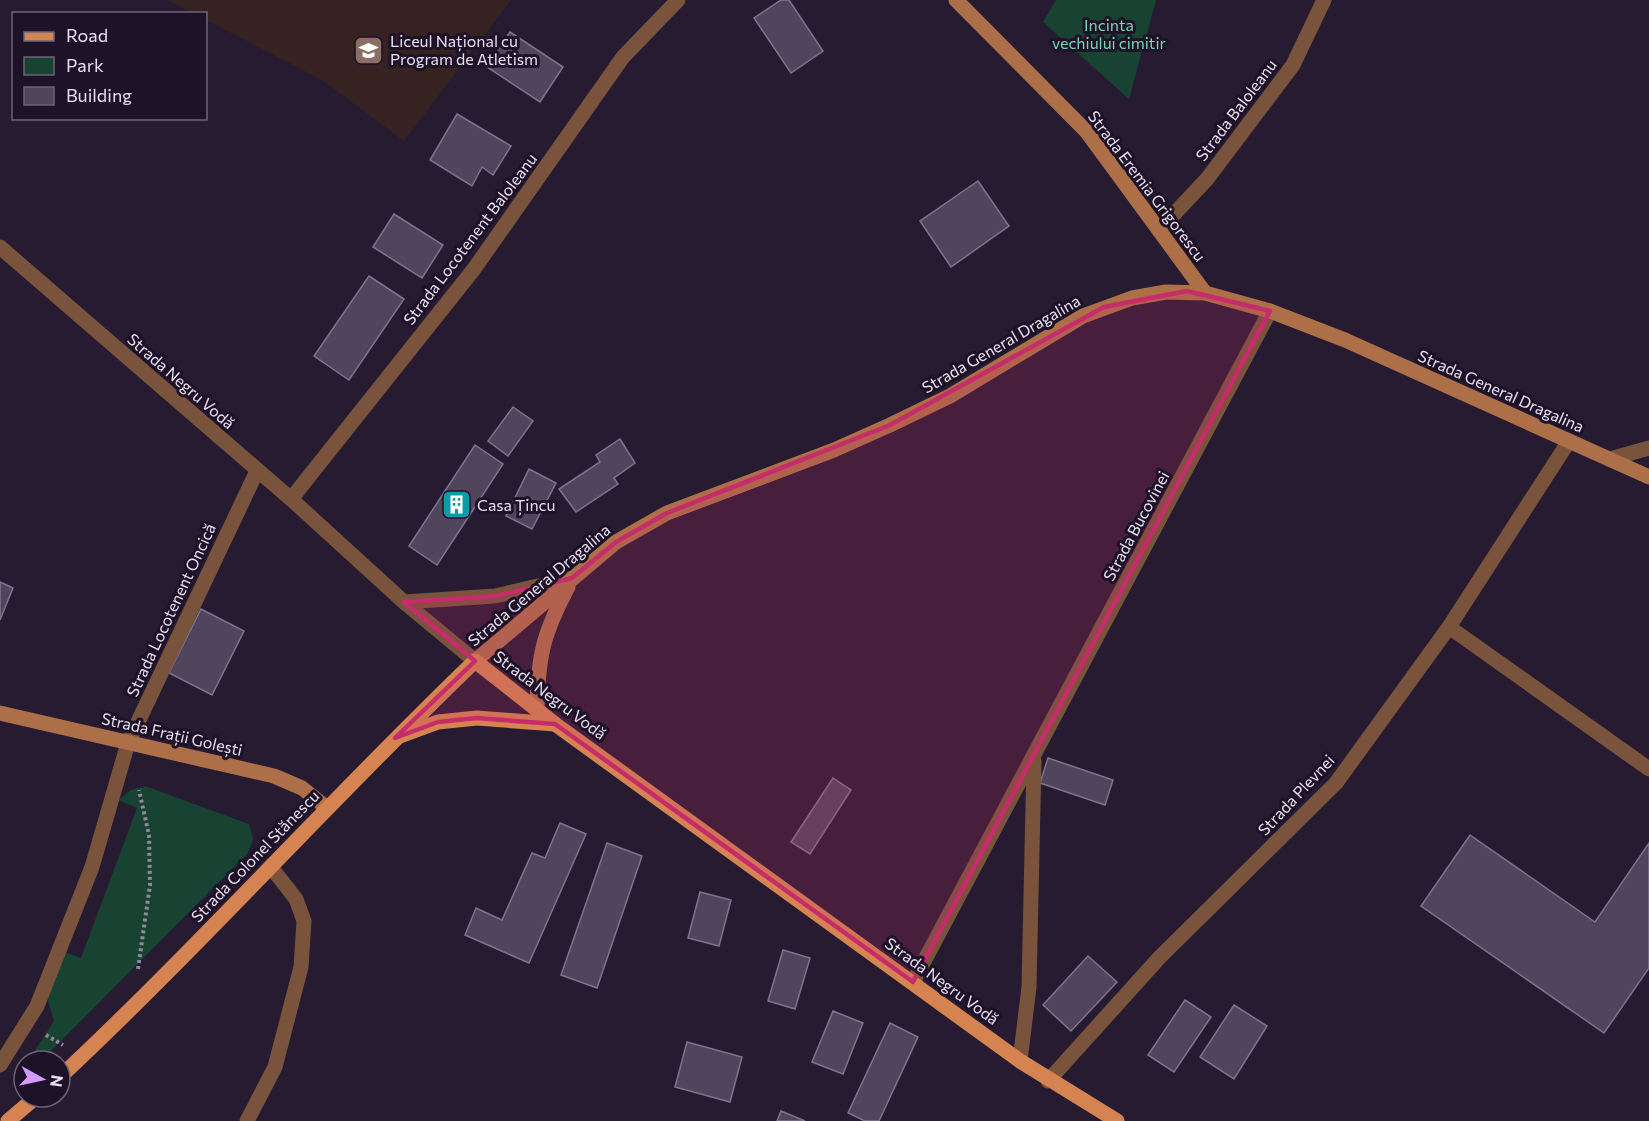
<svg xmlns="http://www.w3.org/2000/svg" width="1649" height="1121" font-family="Commissioner,sans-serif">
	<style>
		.education { fill: #362321 }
		.green { fill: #184232 }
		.building { fill: #51455d; stroke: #80738d; stroke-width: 1.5 }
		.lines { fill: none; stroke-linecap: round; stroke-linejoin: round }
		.path { stroke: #91879a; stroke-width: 4; stroke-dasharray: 3 3; stroke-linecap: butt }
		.service { stroke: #7a533c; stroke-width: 15 }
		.minor { stroke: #7a533c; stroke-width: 15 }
		.tertiary { stroke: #7a533c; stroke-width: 15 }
		.secondary { stroke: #ad6f48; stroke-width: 15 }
		.primary { stroke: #d48351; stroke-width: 15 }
		.marked { fill: #c62c6a; fill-opacity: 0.2; stroke: #c62c6a; stroke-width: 4.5; stroke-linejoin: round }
		.labels { text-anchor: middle; stroke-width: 6; stroke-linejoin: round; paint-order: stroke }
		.park-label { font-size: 16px; fill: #76d8af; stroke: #1d1227 }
		.poi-label { font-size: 16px; fill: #e8e0f0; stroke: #1d1227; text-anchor: start }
		.street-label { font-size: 16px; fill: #e8e0f0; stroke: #1d1227 }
	</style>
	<rect width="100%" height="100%" fill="#271b31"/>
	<path class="education" d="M 167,0 L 511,0 L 404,141 L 322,80 L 206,20 L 206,14 L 193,13 Z"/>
	<g class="green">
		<path d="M 1056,0 L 1156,0 L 1129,99 L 1043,22 Z"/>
		<path d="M 145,786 L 249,824 L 253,839 L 248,853 L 41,1061 L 28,1061 L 54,1021 L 46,994 L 62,951 L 81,958 L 137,808 L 118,800 L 131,790 Z"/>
	</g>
	<g class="building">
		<path d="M 781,0 L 789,0 L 823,51 L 791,73 L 754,18 Z"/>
		<path d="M 510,32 L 563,67 L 540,102 L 487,67 Z"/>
		<path d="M 457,114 L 511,146 L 493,175 L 482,167 L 472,186 L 430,160 Z"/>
		<path d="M 978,181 L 1009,226 L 951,267 L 920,221 Z"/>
		<path d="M 394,214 L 443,245 L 422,278 L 373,247 Z"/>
		<path d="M 369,276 L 404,299 L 349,380 L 314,356 Z"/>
		<path d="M 513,407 L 533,421 L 508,456 L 488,441 Z"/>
		<path d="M 620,439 L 635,463 L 614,478 L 618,484 L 576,512 L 559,489 L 600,462 L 596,455 Z"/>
		<path d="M 475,445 L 503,464 L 437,565 L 409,546 Z"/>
		<path d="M 529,469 L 556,483 L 532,529 L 506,516 Z"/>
		<path d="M 0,582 L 13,588 L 0,620 Z"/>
		<path d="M 201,609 L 244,631 L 212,695 L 169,673 Z"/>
		<path d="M 1048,758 L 1113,780 L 1105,805 L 1040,783 Z"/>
		<path d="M 833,778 L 851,790 L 810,854 L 791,842 Z"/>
		<path d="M 560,823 L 586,834 L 529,963 L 465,935 L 476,908 L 502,920 L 532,853 L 545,858 Z"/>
		<path d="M 1470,835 L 1595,922 L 1649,843 L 1649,968 L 1604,1033 L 1421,906 Z"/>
		<path d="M 607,843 L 642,856 L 597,988 L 561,975 Z"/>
		<path d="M 700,892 L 731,900 L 719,946 L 688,938 Z"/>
		<path d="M 783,950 L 810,958 L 795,1009 L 768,1001 Z"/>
		<path d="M 1088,956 L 1117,982 L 1071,1031 L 1043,1005 Z"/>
		<path d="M 1185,1000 L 1211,1017 L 1174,1072 L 1148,1055 Z"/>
		<path d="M 1234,1005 L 1267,1026 L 1234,1079 L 1200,1057 Z"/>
		<path d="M 833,1011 L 863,1023 L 843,1074 L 812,1062 Z"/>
		<path d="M 890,1023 L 918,1037 L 879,1121 L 865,1121 L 848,1113 Z"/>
		<path d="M 687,1042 L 742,1057 L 730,1102 L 675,1087 Z"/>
		<path d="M 781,1111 L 805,1121 L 777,1121 Z"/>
	</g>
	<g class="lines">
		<g class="path">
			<path d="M 138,969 L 150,885 L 149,835 L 139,790"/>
			<path d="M 46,1035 L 63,1045"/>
		</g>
		<g class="service">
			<path d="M 1449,627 L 1649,769"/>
			<path d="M 0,1065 L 37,1006 L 92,867 L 128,743"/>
			<path d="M 247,1121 L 275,1067 L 301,967 L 304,921 L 296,899 L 271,867"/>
		</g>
		<g class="minor">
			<path d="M 1159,230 L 1207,179 L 1293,65 L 1324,0"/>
			<path d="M 1610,459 L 1649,448"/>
			<path d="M 291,499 L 474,269 L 623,57 L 678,0"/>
			<path d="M 128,743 L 257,471"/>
			<path d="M 913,982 L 1270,311"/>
			<path d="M 1020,1061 L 1029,987 L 1034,761"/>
			<path d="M 1048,1081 L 1159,958 L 1336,783 L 1449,627 L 1569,441"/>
		</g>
		<g class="tertiary">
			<path d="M 0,247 L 291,499 L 404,602 L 475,661"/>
			<path d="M 404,602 L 495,596 L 572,578"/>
		</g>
		<g class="secondary">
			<path d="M 956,0 L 1087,132 L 1205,293"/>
			<path d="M 475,661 L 616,542 L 667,513 L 834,450 L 890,425 L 950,396 L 1083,316 L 1132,298 L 1166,292 L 1205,293 L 1270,311 L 1345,340 L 1649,477"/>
			<path d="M 537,709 C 538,656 543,634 568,587"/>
			<path d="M 0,713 L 274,776 L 302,788 L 327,808"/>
		</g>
		<g class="primary">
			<path d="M 400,736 L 438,722 L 477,718 L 555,724"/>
			<path d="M 60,1077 C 203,943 334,796 475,661 L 555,724 L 1020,1061 L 1117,1121"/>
			<path d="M 8,1121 L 36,1097"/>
		</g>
	</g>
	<path class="marked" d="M 1187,291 L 1270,311 L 913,982 L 555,724 L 477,718 L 438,722 L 395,738 L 475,661 L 404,602 L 495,596 L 572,578 L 616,542 L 667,513 L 890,425 L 1104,307 Z"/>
	<defs>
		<symbol id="university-square" viewBox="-11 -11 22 22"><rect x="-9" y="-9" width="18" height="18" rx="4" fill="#8d6e63" stroke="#1d1227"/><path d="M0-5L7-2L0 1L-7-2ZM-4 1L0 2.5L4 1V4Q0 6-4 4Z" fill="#fff"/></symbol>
		<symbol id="building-square" viewBox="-11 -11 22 22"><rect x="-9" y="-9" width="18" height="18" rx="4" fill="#0f9aa8" stroke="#1d1227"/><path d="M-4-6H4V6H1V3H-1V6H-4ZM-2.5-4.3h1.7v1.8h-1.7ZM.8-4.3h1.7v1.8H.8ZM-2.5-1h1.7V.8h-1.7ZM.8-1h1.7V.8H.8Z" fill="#fff"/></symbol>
	</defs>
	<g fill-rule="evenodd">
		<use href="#university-square" x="352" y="34" width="33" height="33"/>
		<use href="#building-square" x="440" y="488" width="33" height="33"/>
	</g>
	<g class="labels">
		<g class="park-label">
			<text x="1109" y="31">Incinta<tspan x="1109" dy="18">vechiului cimitir</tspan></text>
		</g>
		<g class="poi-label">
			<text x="390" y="47">Liceul Național cu<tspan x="390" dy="18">Program de Atletism</tspan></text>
			<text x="477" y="511">Casa Țincu</text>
		</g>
		<g class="street-label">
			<text transform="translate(1236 110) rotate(-53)" y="6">Strada Baloleanu</text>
			<text transform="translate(1147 186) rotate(53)" y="6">Strada Eremia Grigorescu</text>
			<text transform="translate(470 239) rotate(-53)" y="6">Strada Locotenent Baloleanu</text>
			<text transform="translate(1001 344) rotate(-30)" y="6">Strada General Dragalina</text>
			<text transform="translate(181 381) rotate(41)" y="6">Strada Negru Vodă</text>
			<text transform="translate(1501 391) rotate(24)" y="6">Strada General Dragalina</text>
			<text transform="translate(1136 526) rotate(-62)" y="6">Strada Bucovinei</text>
			<text transform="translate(539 585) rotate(-40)" y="6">Strada General Dragalina</text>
			<text transform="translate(171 610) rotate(-65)" y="6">Strada Locotenent Oncică</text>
			<text transform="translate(550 695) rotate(37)" y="6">Strada Negru Vodă</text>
			<text transform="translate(172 734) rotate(13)" y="6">Strada Frații Golești</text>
			<text transform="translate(1296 795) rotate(-47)" y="6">Strada Plevnei</text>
			<text transform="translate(255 856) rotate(-46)" y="6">Strada Colonel Stănescu</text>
			<text transform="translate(942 981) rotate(36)" y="6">Strada Negru Vodă</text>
		</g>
	</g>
	<rect x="12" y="12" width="195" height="108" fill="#1d1227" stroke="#6e6477" stroke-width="1.5"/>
	<rect x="24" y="32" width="30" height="9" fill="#d48351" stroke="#6e6477" stroke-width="1.5"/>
	<text x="66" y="42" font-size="18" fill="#e8e0f0">Road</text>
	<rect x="24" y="57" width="30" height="18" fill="#184232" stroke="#6e6477" stroke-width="1.5"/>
	<text x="66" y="72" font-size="18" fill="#e8e0f0">Park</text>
	<rect x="24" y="87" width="30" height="18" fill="#51455d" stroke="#6e6477" stroke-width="1.5"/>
	<text x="66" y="102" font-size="18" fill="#e8e0f0">Building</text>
	<g transform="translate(42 1079) rotate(98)"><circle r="28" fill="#1d1227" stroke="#6e6477" stroke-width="1.5"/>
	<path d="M0-4.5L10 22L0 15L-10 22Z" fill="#d39cfc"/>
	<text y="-9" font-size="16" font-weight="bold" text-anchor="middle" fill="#e8e0f0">N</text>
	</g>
</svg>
